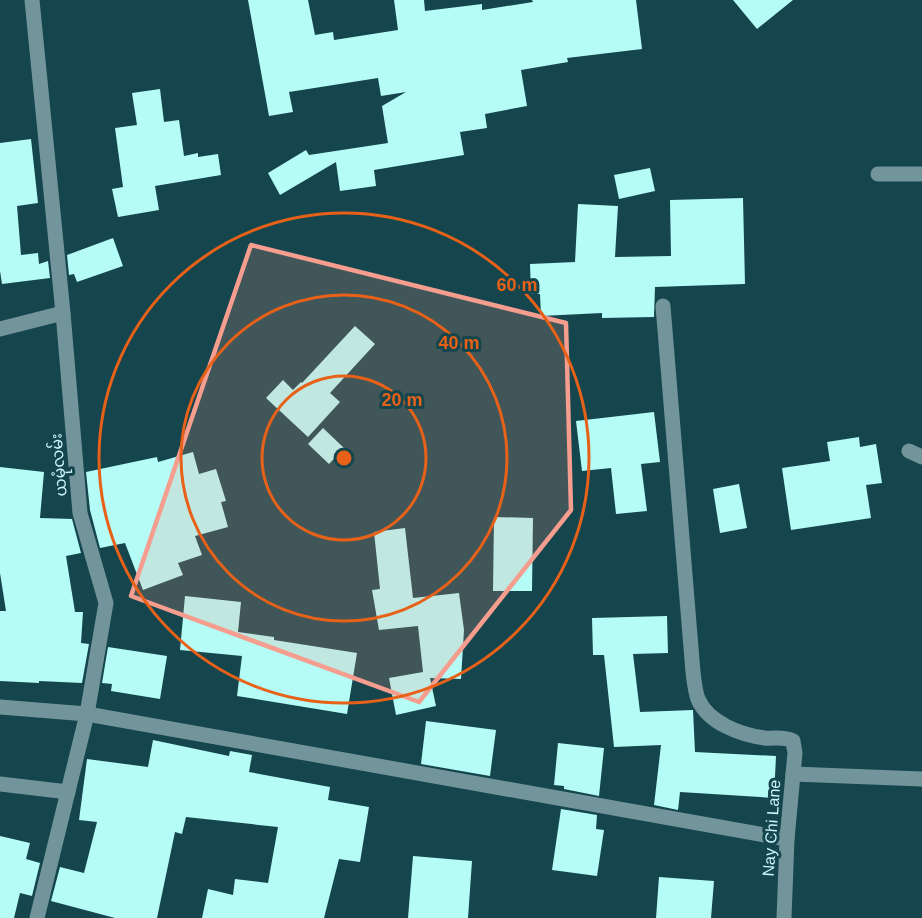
<svg xmlns="http://www.w3.org/2000/svg" width="922" height="918" font-family="Arial,'Noto Sans Myanmar',sans-serif">
	<style>
		.building { fill: #b5fcf6 }
		.lines { fill: none; stroke-linecap: round; stroke-linejoin: round }
		.minor { stroke: #72959b; stroke-width: 15 }
		.marked { fill: #f59d8e; fill-opacity: 0.2; stroke: #f59d8e; stroke-width: 4.5; stroke-linejoin: round }
		.ring { fill: none; stroke: #e76118; stroke-width: 3 }
		.labels { text-anchor: middle; stroke-width: 6; stroke-linejoin: round; paint-order: stroke }
		.street-label { font-size: 16px; fill: #ccf5fd; stroke: #15454d }
		.centre { fill: #e76118; stroke: #15454d; stroke-width: 3 }
		.ring-label { font-size: 18px; text-anchor: middle; font-weight: bold; fill: #e76118; stroke: #15454d; stroke-width: 6; stroke-linejoin: round; paint-order: stroke }
	</style>
	<rect width="100%" height="100%" fill="#15454d"/>
	<g class="building">
		<path d="M 248,0 L 308,0 L 315,35 L 333,32 L 334,40 L 398,30 L 394,0 L 424,0 L 425,11 L 482,4 L 482,10 L 533,2 L 532,0 L 636,0 L 642,49 L 567,58 L 568,62 L 521,70 L 527,106 L 485,114 L 487,128 L 460,132 L 464,155 L 374,170 L 376,186 L 340,191 L 336,162 L 280,195 L 268,173 L 306,150 L 309,155 L 388,143 L 382,106 L 406,92 L 381,96 L 378,78 L 289,92 L 293,112 L 269,116 Z"/>
		<path d="M 733,0 L 793,0 L 757,29 Z"/>
		<path d="M 160,89 L 164,122 L 179,120 L 184,156 L 198,153 L 198,157 L 218,154 L 221,175 L 155,186 L 159,210 L 118,217 L 112,189 L 123,187 L 115,128 L 137,125 L 132,93 Z"/>
		<path d="M 31,139 L 38,203 L 17,206 L 21,255 L 38,253 L 39,264 L 48,261 L 50,278 L 2,284 L 0,271 L 0,143 Z"/>
		<path d="M 650,168 L 655,191 L 619,199 L 614,175 Z"/>
		<path d="M 743,198 L 745,284 L 655,287 L 654,317 L 602,318 L 602,313 L 541,316 L 540,294 L 531,294 L 530,264 L 575,262 L 578,204 L 618,206 L 615,257 L 671,256 L 670,200 Z"/>
		<path d="M 113,238 L 123,266 L 77,282 L 74,274 L 69,275 L 67,255 Z"/>
		<path d="M 355,326 L 375,344 L 330,393 L 340,402 L 308,437 L 266,398 L 283,380 L 293,390 L 301,382 L 302,383 Z"/>
		<path d="M 654,412 L 660,462 L 641,464 L 647,511 L 616,514 L 611,468 L 582,471 L 576,421 Z"/>
		<path d="M 323,428 L 344,448 L 329,464 L 308,444 Z"/>
		<path d="M 859,437 L 860,447 L 876,444 L 882,483 L 866,485 L 871,518 L 791,530 L 782,468 L 830,461 L 827,442 Z"/>
		<path d="M 193,452 L 199,474 L 216,469 L 226,501 L 221,502 L 228,527 L 195,536 L 202,555 L 178,563 L 183,575 L 143,590 L 125,543 L 100,548 L 90,510 L 86,472 L 157,457 L 158,462 Z"/>
		<path d="M 0,467 L 44,472 L 40,518 L 72,519 L 81,553 L 66,556 L 75,612 L 83,612 L 81,643 L 89,644 L 82,683 L 39,681 L 39,683 L 0,681 L 0,611 L 6,611 L 0,573 Z"/>
		<path d="M 739,484 L 747,528 L 720,533 L 713,489 Z"/>
		<path d="M 494,517 L 533,518 L 532,591 L 493,591 Z"/>
		<path d="M 405,528 L 413,598 L 459,593 L 464,630 L 461,679 L 430,678 L 436,706 L 396,715 L 389,678 L 423,672 L 418,626 L 379,630 L 372,590 L 380,589 L 374,532 Z"/>
		<path d="M 185,596 L 241,602 L 238,632 L 274,637 L 274,640 L 357,653 L 347,714 L 237,696 L 242,656 L 180,650 Z"/>
		<path d="M 667,616 L 668,653 L 633,654 L 640,712 L 693,710 L 695,752 L 776,756 L 774,798 L 680,792 L 678,810 L 654,805 L 661,745 L 614,747 L 604,655 L 593,655 L 592,618 Z"/>
		<path d="M 108,647 L 167,656 L 160,699 L 111,691 L 112,684 L 102,683 Z"/>
		<path d="M 426,721 L 496,730 L 490,776 L 421,764 Z"/>
		<path d="M 153,740 L 229,756 L 230,751 L 252,755 L 249,772 L 330,787 L 328,800 L 369,807 L 360,862 L 339,859 L 324,918 L 202,918 L 208,889 L 233,895 L 235,879 L 268,883 L 278,827 L 186,817 L 182,834 L 175,832 L 157,918 L 115,918 L 51,901 L 60,867 L 84,873 L 97,822 L 79,820 L 87,759 L 148,767 Z"/>
		<path d="M 558,743 L 604,748 L 599,796 L 564,789 L 564,786 L 554,785 Z"/>
		<path d="M 561,809 L 597,815 L 596,829 L 604,830 L 597,876 L 552,870 Z"/>
		<path d="M 0,836 L 30,843 L 26,859 L 40,863 L 32,896 L 20,893 L 14,918 L 0,918 Z"/>
		<path d="M 413,856 L 472,861 L 468,918 L 408,918 Z"/>
		<path d="M 659,877 L 714,881 L 711,918 L 656,918 Z"/>
	</g>
	<g class="lines">
		<g class="minor">
			<path d="M 32,0 L 63,313 L 80,513 L 106,603 L 87,714 L 37,918"/>
			<path d="M 878,174 L 922,174"/>
			<path d="M 663,306 L 693,672 C 694,680 695,691 698,699 C 708,723 741,735 765,738 C 775,739 783,736 793,741 L 795,753 L 787,839 L 784,918"/>
			<path d="M 0,329 L 63,313"/>
			<path d="M 909,451 L 922,457"/>
			<path d="M 0,707 L 87,714 L 787,839"/>
			<path d="M 793,774 L 922,779"/>
			<path d="M 0,784 L 68,792"/>
		</g>
	</g>
	<path class="marked" d="M 251,245 L 566,323 L 571,510 L 419,702 L 131,596 Z"/>
	<g class="ring">
		<circle cx="344" cy="458" r="82"/>
		<circle cx="344" cy="458" r="163"/>
		<circle cx="344" cy="458" r="245"/>
	</g>
	<g class="labels">
		<g class="street-label">
			<text transform="translate(58 465) rotate(-95)" y="6">ယမုံလမ်း</text>
			<text transform="translate(771 828) rotate(-86)" y="6">Nay Chi Lane</text>
		</g>
	</g>
	<circle cx="344" cy="458" r="9" class="centre"/>
	<g class="ring-label">
		<text x="517" y="291">60 m</text>
		<text x="459" y="349">40 m</text>
		<text x="402" y="406">20 m</text>
	</g>
</svg>
